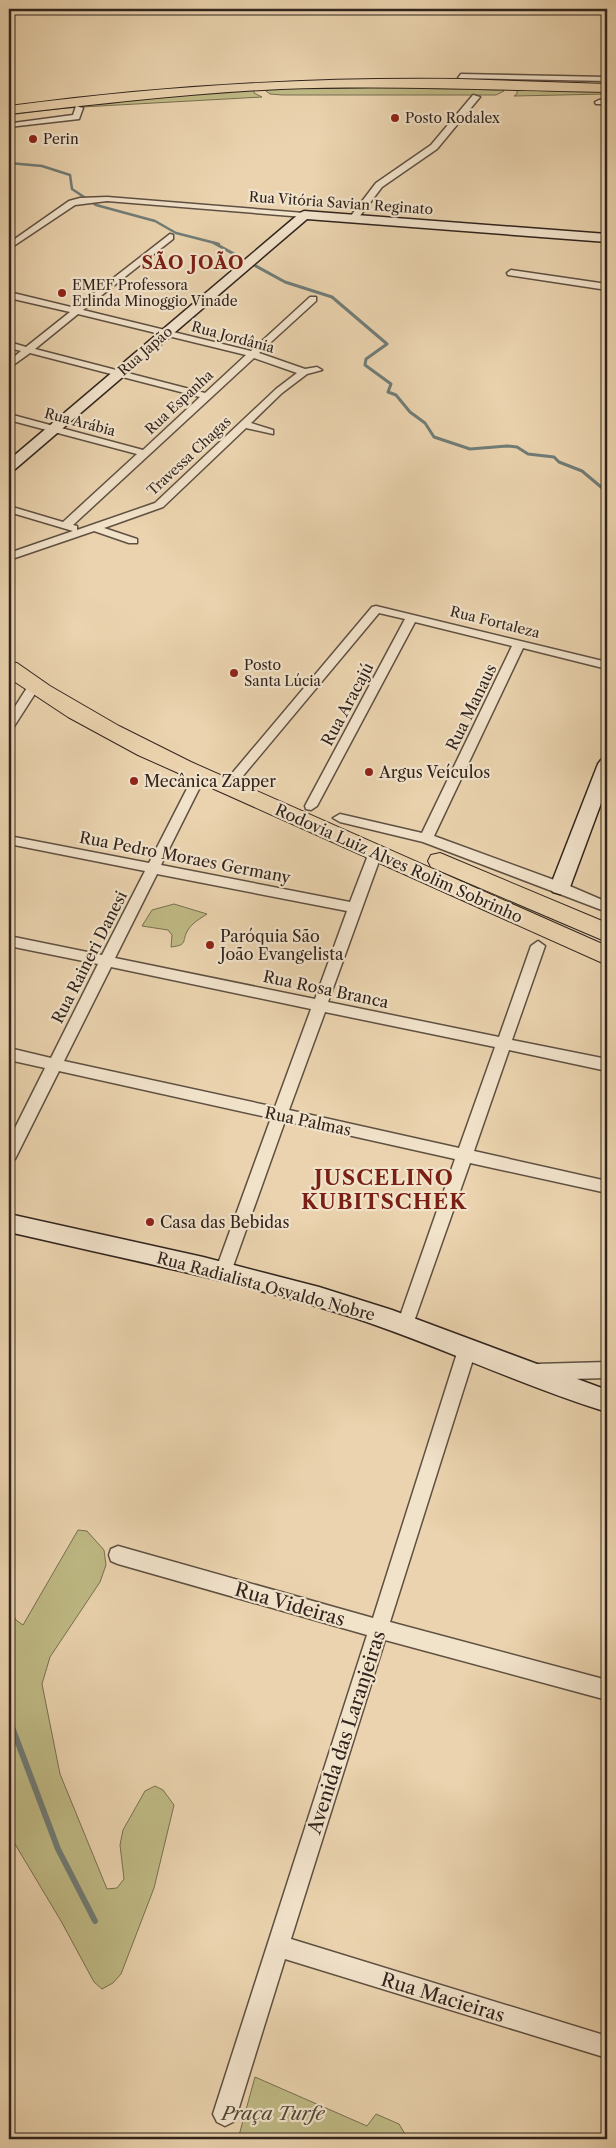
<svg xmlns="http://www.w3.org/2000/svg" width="616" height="2148" font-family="'Libre Caslon Text',serif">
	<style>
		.green { fill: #bfba85; stroke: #786f52 }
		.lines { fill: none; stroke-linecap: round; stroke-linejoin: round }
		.stream-far2 { stroke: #707c77; stroke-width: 2.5 }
		.stream-far1 { stroke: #707c77; stroke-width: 3 }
		.stream { stroke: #707c77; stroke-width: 6 }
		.street-casing { stroke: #5f5042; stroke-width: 3 }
		.secondary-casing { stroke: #31241e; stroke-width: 3 }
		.highway-casing { stroke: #31241e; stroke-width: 2 }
		.street { fill: #f1e2ca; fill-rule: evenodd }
		.secondary { fill: #f1e2ca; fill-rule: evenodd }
		.highway { fill: #ead3ae; fill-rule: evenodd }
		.poi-dot { fill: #8f2418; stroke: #f1e2ca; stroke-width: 2 }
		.labels { text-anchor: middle; stroke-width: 4.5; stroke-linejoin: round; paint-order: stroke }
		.far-poi-label { font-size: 14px; fill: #31241e; stroke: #f1e2ca; text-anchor: start }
		.far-street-label { font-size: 14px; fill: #31241e; stroke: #f1e2ca }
		.street-label { font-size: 16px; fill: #31241e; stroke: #f1e2ca }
		.poi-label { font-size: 16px; fill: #31241e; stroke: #f1e2ca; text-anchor: start }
		.far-district-label { font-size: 18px; font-weight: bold; letter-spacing: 1px; fill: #7a1f14; stroke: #f1e2ca }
		.near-street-label { font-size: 19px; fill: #31241e; stroke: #f1e2ca }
		.near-park-label { font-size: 19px; font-style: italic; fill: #544a38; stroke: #f1e2ca }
		.district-label { font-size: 21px; font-weight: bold; letter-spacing: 1px; fill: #7a1f14; stroke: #f1e2ca }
	</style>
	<rect width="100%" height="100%" fill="#ead3ae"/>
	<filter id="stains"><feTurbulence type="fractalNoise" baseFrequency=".004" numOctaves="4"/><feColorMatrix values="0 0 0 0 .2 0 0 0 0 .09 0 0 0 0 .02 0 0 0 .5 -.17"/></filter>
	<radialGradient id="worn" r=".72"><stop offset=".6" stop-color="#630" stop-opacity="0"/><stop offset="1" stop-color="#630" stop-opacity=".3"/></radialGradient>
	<g class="green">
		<path d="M 350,86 L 503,89 L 504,91 L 496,95 L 282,95 L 270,94 L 266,91 L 272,88 Z"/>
		<path d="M 568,88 L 607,89 L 607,94 L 514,96 L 517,94 L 517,90 Z"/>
		<path d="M 254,90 L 254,93 L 262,97 L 64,108 L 9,115 L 9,112 L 97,101 Z"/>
		<path d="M 174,904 L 207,914 C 201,918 192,923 188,930 C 181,941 189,945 171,947 L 172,935 L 168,930 L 142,926 L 152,910 Z"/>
		<path d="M 78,1530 L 87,1531 L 104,1550 L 106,1565 L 100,1582 L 50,1657 L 42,1684 L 60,1774 L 107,1889 L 117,1888 L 124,1879 L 120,1845 L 123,1830 L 145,1791 L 155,1786 L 163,1790 L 174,1805 L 154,1888 L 121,1974 L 113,1983 L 102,1989 L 94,1982 L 61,1921 L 9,1834 L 9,1608 L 16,1620 L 23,1625 Z"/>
		<path d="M 255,2077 L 367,2126 L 376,2114 L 399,2124 L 408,2139 L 238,2139 Z"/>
	</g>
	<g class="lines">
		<path class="stream-far2" d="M 9,163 L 42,166 L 70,175 L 72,189 L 96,205 L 155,221 L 176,233 L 219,244"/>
		<path class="stream-far1" d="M 214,243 L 285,282 L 332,297 L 387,344 L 366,359 L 365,365 L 391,384 L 388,392 L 396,395 L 410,412 L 425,423 L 434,437 L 470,449 L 507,446 L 517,447 L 528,454 L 554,457 L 559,462 L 582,471 L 607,492"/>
		<path class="stream" d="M 9,1719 L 58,1849 L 95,1921"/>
		<defs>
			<g id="street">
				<path d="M 461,74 L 607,77 L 607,81 L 458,78 Z"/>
				<path d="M 473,95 L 480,97 L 437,149 L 382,187 L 356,221 L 350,221 L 350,217 L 376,183 L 431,145 Z"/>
				<path d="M 599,100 L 607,100 L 607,104 L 596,104 L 595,102 Z"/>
				<path d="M 76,106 L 83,108 L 79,119 L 9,127 L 9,121 L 13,123 L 73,115 Z"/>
				<path d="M 107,197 L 304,213 L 308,215 L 304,217 L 107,201 L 75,205 L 9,249 L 9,243 L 69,201 L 80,198 Z"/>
				<path d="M 170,234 L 173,235 L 173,239 L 83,310 L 251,351 L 310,297 L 316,297 L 316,301 L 259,353 L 305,369 L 317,367 L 322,370 L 307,374 L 282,393 L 251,423 L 273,430 L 273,434 L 246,428 L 163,507 L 104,528 L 137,539 L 137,543 L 129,543 L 94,531 L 9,560 L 9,553 L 73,531 L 9,512 L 9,506 L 63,522 L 137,454 L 9,420 L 9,414 L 143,450 L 200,397 L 30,353 L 9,368 L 9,361 L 21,351 L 9,348 L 9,342 L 26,347 L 70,312 L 9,298 L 9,292 L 75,308 ZM 78,314 L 246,355 L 205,393 L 35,349 ZM 254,358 L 297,373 L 276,389 L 155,503 L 77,530 L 77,526 L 73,525 Z"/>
				<path d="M 511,270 L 607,284 L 607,290 L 508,275 L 507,273 Z"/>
				<path d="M 376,606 L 607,662 L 607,669 L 523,648 L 434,836 L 565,884 L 607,902 L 607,912 L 423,842 L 340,822 L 333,818 L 340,814 L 422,833 L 512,646 L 415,622 L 317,806 L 311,810 L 306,809 L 305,806 L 405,619 L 379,613 L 242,777 L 234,777 L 232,774 L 234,771 L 372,607 Z"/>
				<path d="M 34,682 L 40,686 L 13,728 L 9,729 L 9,716 L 30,683 Z"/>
				<path d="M 200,771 L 206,775 L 161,865 L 350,902 L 370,850 L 375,849 L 382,853 L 328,1002 L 499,1037 L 531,946 L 538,941 L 545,946 L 512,1040 L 607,1059 L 607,1071 L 509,1050 L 474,1151 L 607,1181 L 607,1193 L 470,1163 L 411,1330 L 405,1332 L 399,1330 L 397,1325 L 455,1159 L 285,1121 L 231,1272 L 229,1277 L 223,1279 L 217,1277 L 215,1272 L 271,1118 L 59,1071 L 15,1159 L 9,1161 L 9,1140 L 45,1068 L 9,1060 L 9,1048 L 51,1058 L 98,964 L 9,946 L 9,936 L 102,955 L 145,871 L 9,844 L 9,836 L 149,863 L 194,775 ZM 157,874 L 347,911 L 315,999 L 115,958 ZM 111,967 L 311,1009 L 275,1107 L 64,1061 ZM 325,1012 L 495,1047 L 459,1148 L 289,1110 Z"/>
				<path d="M 467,1342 L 473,1345 L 476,1350 L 390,1622 L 607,1680 L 607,1700 L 385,1640 L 291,1939 L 607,2036 L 607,2058 L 285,1959 L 237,2114 L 233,2122 L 225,2126 L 217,2122 L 213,2114 L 367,1635 L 118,1564 L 111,1561 L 109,1555 L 111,1549 L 118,1546 L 373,1618 L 458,1350 L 461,1345 Z"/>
				<path d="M 607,1362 L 607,1378 L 536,1380 L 530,1377 L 527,1372 L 530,1367 L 536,1364 Z"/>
			</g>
			<g id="secondary">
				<path d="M 304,211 L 607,234 L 607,242 L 307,219 L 14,470 L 9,471 L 9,460 L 300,213 Z"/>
				<path d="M 607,758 L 607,787 L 570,887 L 567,892 L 560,894 L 553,892 L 550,887 L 598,764 L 601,760 Z"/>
				<path d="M 9,1214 L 203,1257 L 319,1287 L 392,1310 L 607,1390 L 607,1412 C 522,1386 440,1346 355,1318 C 242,1282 125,1259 9,1232 Z"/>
			</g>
			<g id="highway">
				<path d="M 460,79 L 607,84 L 607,92 C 498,90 390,85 281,89 C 190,93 99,104 9,114 L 9,106 C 159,86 309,77 460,79 Z"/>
				<path d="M 9,662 L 17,663 L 50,686 L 119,726 L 191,762 L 607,946 L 607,965 L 138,755 L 68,717 L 9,678 Z"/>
				<path d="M 440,853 L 607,923 L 607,942 L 431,867 L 428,861 L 431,855 Z"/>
			</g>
		</defs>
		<use href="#street" class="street-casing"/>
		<use href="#secondary" class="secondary-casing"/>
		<use href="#highway" class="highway-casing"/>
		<use href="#street" class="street"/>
		<use href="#secondary" class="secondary"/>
		<use href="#highway" class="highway"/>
	</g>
	<g class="poi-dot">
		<circle cx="395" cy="118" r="5"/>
		<circle cx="33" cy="139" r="5"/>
		<circle cx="62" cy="293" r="5"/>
		<circle cx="234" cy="673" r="5"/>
		<circle cx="369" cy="772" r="5"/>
		<circle cx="134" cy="781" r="5"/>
		<circle cx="210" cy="945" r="5"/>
		<circle cx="150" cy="1222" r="5"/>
	</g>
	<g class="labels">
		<g class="far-poi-label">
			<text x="405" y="123">Posto Rodalex</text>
			<text x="43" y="144">Perin</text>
			<text x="72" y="290">EMEF Professora<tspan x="72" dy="16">Erlinda Minoggio Vinade</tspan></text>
			<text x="244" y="670">Posto<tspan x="244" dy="16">Santa Lúcia</tspan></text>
		</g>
		<g class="far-street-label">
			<text transform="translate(341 203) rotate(4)" y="5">Rua Vitória Savian Reginato</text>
			<text transform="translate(233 337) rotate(15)" y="5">Rua Jordânia</text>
			<text transform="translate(145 351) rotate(-41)" y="5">Rua Japão</text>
			<text transform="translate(179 402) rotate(-43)" y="5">Rua Espanha</text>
			<text transform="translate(80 422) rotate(15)" y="5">Rua Arábia</text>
			<text transform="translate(189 456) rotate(-43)" y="5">Travessa Chagas</text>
			<text transform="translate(495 622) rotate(14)" y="5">Rua Fortaleza</text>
		</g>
		<g class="street-label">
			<text transform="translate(347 704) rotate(-62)" y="6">Rua Aracajú</text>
			<text transform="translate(471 707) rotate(-64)" y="6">Rua Manaus</text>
			<text transform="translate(185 857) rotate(11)" y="6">Rua Pedro Moraes Germany</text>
			<text transform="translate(399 863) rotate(24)" y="6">Rodovia Luiz Alves Rolim Sobrinho</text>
			<text transform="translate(89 957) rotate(-63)" y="6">Rua Raineri Danesi</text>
			<text transform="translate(326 989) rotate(12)" y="6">Rua Rosa Branca</text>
			<text transform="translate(308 1121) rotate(12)" y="6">Rua Palmas</text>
			<text transform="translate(266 1286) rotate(15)" y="6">Rua Radialista Osvaldo Nobre</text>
		</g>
		<g class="poi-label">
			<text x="379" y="778">Argus Veículos</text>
			<text x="144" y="787">Mecânica Zapper</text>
			<text x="220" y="942">Paróquia São<tspan x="220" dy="18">João Evangelista</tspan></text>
			<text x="160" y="1228">Casa das Bebidas</text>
		</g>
		<g class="far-district-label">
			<text x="193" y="269">SÃO JOÃO</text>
		</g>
		<g class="near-street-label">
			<text transform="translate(290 1604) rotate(16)" y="7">Rua Videiras</text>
			<text transform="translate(346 1732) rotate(-72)" y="7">Avenida das Laranjeiras</text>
			<text transform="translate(443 1997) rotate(17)" y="7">Rua Macieiras</text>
		</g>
		<g class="near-park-label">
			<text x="273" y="2120">Praça Turfe</text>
		</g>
		<g class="district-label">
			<text x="384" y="1185">JUSCELINO<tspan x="384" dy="24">KUBITSCHEK</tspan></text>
		</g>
	</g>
	<rect width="616" height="2148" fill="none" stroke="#ead3ae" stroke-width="30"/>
	<rect x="10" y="10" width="596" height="2128" fill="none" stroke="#31241e" stroke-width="2.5"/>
	<rect x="15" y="15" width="586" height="2118" fill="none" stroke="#31241e"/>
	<rect width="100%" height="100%" filter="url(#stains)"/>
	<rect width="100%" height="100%" fill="url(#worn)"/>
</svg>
